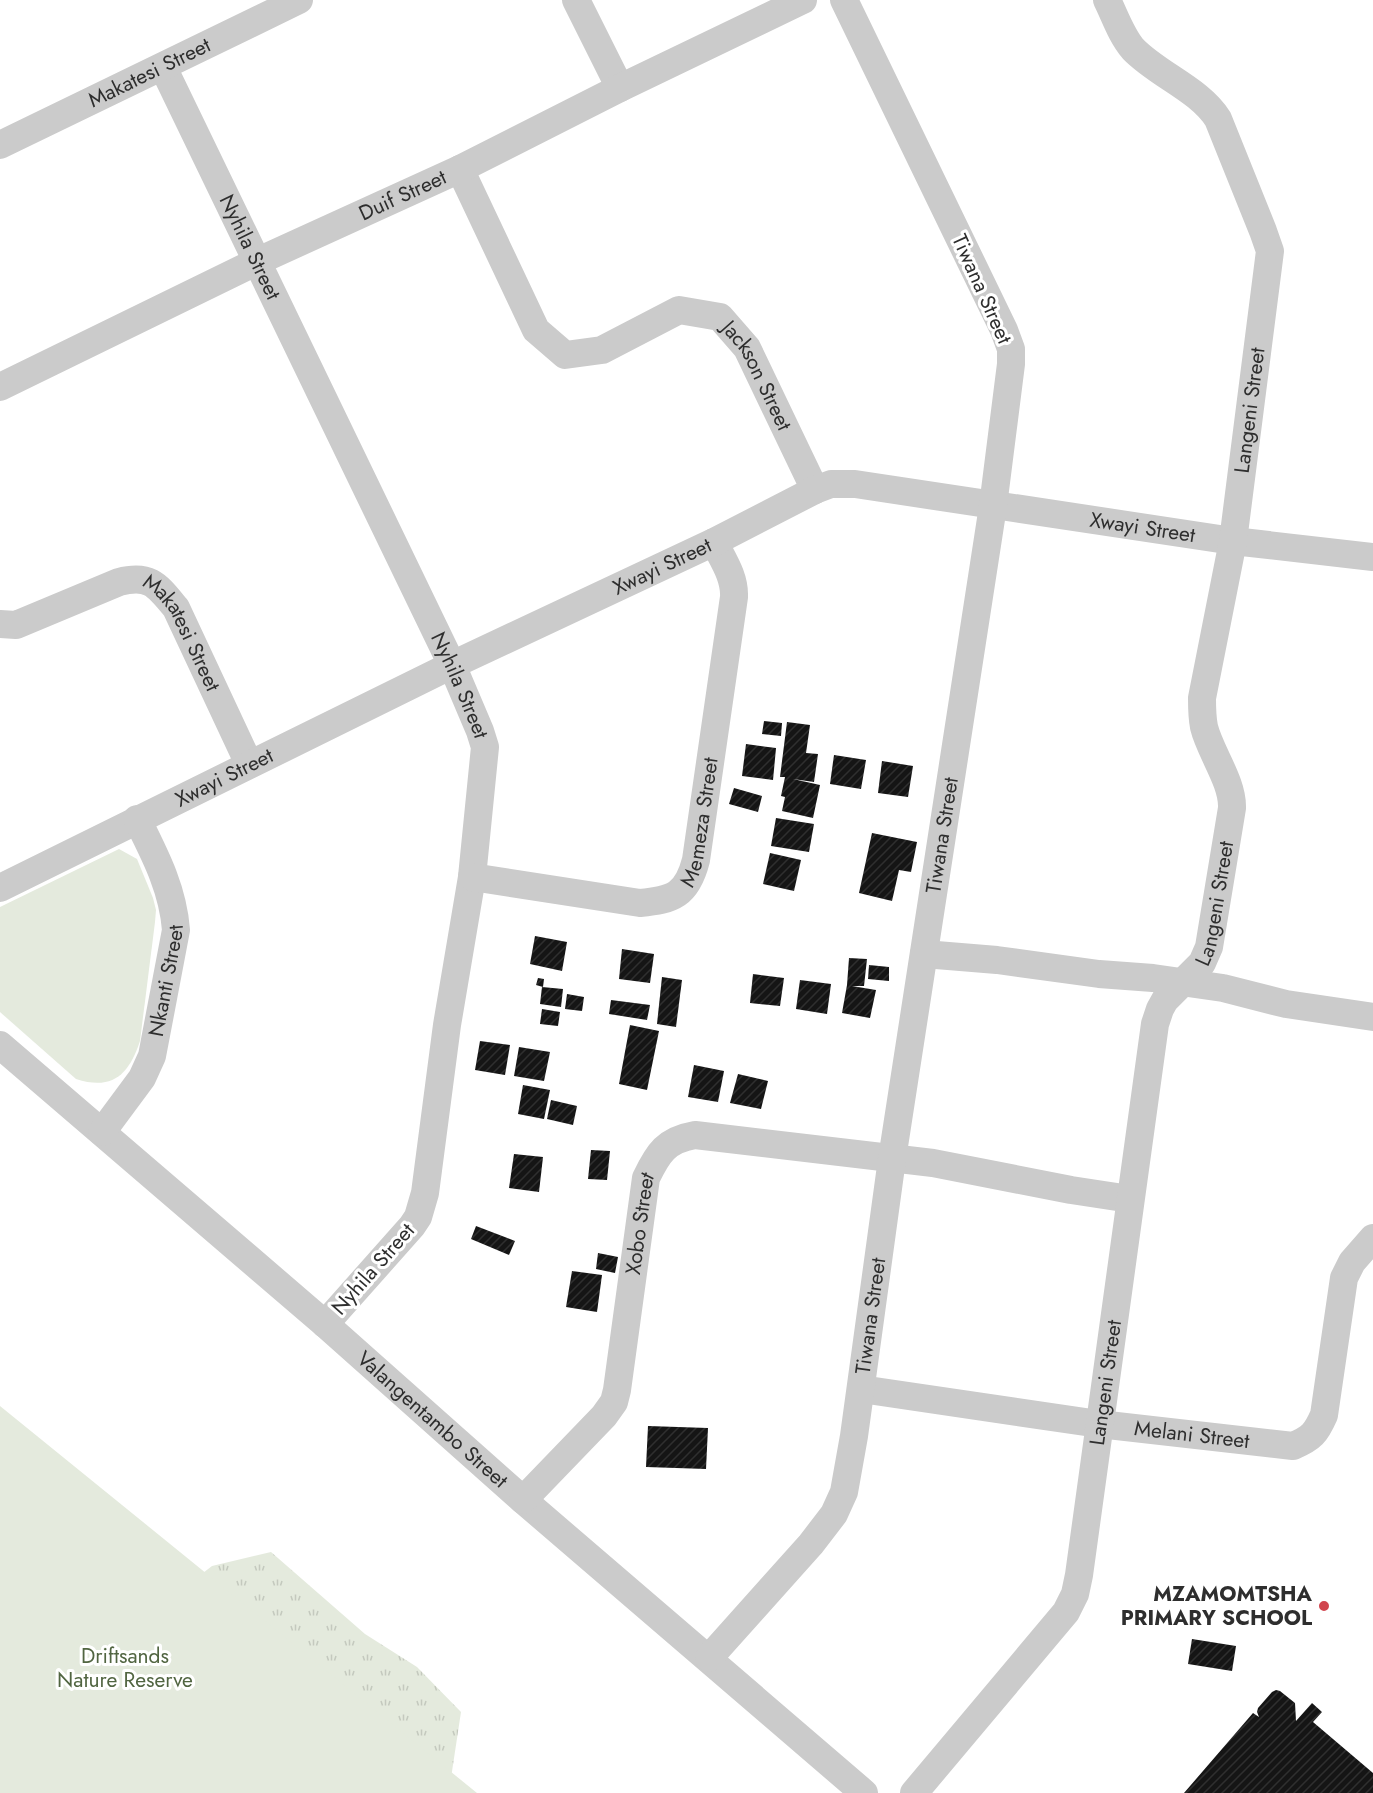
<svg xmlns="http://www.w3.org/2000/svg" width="1373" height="1793" font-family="Jost,sans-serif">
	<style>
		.grass { fill: url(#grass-tufts) }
		.park { fill: #e4eadd }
		.building { fill: url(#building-hatch) }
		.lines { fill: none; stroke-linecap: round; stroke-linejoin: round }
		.street { stroke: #cbcbcb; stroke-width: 28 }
		.poi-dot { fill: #d1454e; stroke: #fff; stroke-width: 2 }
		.labels { text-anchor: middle; stroke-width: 6; stroke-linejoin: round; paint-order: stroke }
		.street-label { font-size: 21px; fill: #2e2e2e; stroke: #fff }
		.poi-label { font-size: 21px; font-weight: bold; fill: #2e2e2e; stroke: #fff; text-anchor: end }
		.park-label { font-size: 21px; fill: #516541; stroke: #fff }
	</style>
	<defs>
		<pattern id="grass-tufts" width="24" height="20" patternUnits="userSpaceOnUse" patternTransform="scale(1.5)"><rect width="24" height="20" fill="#e4eadd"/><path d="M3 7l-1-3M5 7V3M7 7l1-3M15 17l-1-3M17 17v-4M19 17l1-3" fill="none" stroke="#c4c9be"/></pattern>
		<pattern id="building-hatch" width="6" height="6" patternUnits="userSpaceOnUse" patternTransform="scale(1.5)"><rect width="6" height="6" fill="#151515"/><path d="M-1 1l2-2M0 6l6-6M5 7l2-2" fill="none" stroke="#2f2f2f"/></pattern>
	</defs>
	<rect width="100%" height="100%" fill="#fff"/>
	<path class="grass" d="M 271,1552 L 365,1634 L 417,1667 L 461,1712 L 451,1778 L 163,1604 L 212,1566 Z"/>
	<g class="park">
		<path d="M 119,849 L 137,859 L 153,898 L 156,910 L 155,922 L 140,1041 C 129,1074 113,1091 76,1079 L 0,1012 L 0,907 Z"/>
		<path d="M 0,1406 L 477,1793 L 0,1793 Z"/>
	</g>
	<g class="building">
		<path d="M 764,721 L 782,723 L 781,736 L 762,734 Z"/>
		<path d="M 787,722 L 810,725 L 806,753 L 818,754 L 814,782 L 793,779 L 820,785 L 813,818 L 782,811 L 785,797 L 781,796 L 785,777 L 780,777 Z"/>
		<path d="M 746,744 L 776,748 L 773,780 L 742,776 Z"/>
		<path d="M 834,755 L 866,760 L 861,789 L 830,784 Z"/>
		<path d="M 882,761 L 913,766 L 908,797 L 878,793 Z"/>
		<path d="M 734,788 L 762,796 L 758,812 L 729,804 Z"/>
		<path d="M 776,818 L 814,824 L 809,852 L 771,846 Z"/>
		<path d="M 872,833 L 917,842 L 911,872 L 899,870 L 892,901 L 859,893 Z"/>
		<path d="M 770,853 L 801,860 L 794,891 L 763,884 Z"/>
		<path d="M 535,936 L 567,942 L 562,971 L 530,964 Z"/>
		<path d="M 622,949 L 654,954 L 650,983 L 619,979 Z"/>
		<path d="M 849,958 L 867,959 L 864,986 L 852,986 L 876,990 L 870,1018 L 842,1013 L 847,985 Z"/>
		<path d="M 869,965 L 889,967 L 889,981 L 868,979 Z"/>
		<path d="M 753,974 L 784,978 L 780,1006 L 750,1003 Z"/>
		<path d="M 662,977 L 682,980 L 676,1027 L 657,1024 Z"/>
		<path d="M 538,978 L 544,979 L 543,987 L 536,985 Z"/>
		<path d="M 800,980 L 831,984 L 827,1014 L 796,1009 Z"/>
		<path d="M 542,987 L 563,989 L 561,1007 L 540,1004 Z"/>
		<path d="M 567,994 L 584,997 L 582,1011 L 565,1009 Z"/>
		<path d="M 611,1000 L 650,1005 L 647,1020 L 609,1014 Z"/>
		<path d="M 542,1009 L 560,1012 L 558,1026 L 540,1024 Z"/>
		<path d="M 630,1025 L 659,1031 L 647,1090 L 619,1084 Z"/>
		<path d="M 480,1041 L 510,1045 L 505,1075 L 475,1070 Z"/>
		<path d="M 519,1047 L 550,1052 L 544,1081 L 514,1076 Z"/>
		<path d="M 694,1065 L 724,1071 L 718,1102 L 688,1097 Z"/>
		<path d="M 738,1074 L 768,1081 L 761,1109 L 730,1103 Z"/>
		<path d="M 523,1085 L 550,1090 L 544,1119 L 518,1114 Z"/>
		<path d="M 551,1100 L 577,1106 L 573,1125 L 547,1119 Z"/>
		<path d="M 591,1150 L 610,1151 L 607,1180 L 588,1179 Z"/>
		<path d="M 514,1154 L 543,1157 L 539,1192 L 509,1188 Z"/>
		<path d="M 476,1226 L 515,1241 L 509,1255 L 471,1239 Z"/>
		<path d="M 598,1253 L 618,1257 L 615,1273 L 596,1269 Z"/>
		<path d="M 572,1271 L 602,1275 L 597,1312 L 566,1307 Z"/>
		<path d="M 648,1426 L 708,1428 L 706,1469 L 646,1467 Z"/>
		<path d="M 1192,1639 L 1236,1646 L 1232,1671 L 1188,1664 Z"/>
		<path d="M 1276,1690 L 1280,1691 L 1295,1703 L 1296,1721 L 1312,1703 L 1322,1712 L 1313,1722 L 1373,1773 L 1373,1793 L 1184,1793 L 1253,1713 L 1259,1717 L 1257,1712 L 1258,1708 L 1272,1692 Z"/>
	</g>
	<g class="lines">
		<g class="street">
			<path d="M 576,0 L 620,88"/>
			<path id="s1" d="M 163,67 L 452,665 L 480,731 L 485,747 L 472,877 L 447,1025 L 425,1193 L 418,1217 L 412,1226 L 325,1324"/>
			<path id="s2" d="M 0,145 L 299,0"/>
			<path id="s3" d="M 460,169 L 536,330 L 565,355 L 602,350 L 679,310 L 720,317 L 747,348 L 815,490"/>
			<path id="s4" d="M 0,387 L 256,262 L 460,169 L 620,88 L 803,0"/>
			<path id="s5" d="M 0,624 L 16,625 L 119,582 C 150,574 157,585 176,608 L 249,764"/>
			<path id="s6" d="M 472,877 L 640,903 C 673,900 687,895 696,860 L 734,597 C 735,577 723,560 714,542"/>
			<path id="s7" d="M 0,888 L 452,665 L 714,542 L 815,490 L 831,484 L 855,484 L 1233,541 L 1373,557"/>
			<path d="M 924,954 L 997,960 L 1099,974 L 1153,978 L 1223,988 L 1286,1004 L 1373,1017"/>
			<path id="s8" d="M 0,1045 L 325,1324 L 523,1500 L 864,1793"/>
			<path id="s9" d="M 102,1132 L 142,1078 L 152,1056 L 176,930 C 173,889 155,855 137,819"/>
			<path id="s10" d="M 861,1389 L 1099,1424 L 1293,1446 C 1312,1438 1316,1433 1324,1415 L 1344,1278 L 1352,1262 L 1373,1238"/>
			<path id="s11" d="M 523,1500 L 604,1416 L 614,1402 L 617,1390 L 646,1178 C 658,1153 666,1140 695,1135 L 933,1163 L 1071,1190 L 1130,1199"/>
			<path id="s12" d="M 709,1658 L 811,1544 L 834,1514 L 844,1492 L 854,1436 L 892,1159 L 993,506 L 1011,364 L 1011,349 L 1004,330 L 844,0"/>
			<path id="s13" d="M 914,1793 L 1066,1612 L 1075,1594 L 1079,1575 L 1155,1024 L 1160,1009 L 1165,1000 L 1202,963 L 1209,947 L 1232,808 C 1233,782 1210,752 1204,727 C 1202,717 1202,708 1202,698 L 1233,541 L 1270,251 L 1263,231 L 1218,119 C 1199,89 1158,75 1133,49 C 1121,35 1115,16 1107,0"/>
		</g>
	</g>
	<circle class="poi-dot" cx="1324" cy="1606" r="6"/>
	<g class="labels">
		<g class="street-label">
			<text dy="7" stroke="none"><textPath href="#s2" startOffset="166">Makatesi Street</textPath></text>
			<text dy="7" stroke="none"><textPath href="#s4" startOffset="446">Duif Street</textPath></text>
			<text dy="7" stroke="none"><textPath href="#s1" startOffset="200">Nyhila Street</textPath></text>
			<text transform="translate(982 289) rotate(66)" y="7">Tiwana Street</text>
			<text dy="7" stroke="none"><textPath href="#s3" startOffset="452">Jackson Street</textPath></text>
			<text dy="7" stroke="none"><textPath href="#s13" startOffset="1476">Langeni Street</textPath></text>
			<text dy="7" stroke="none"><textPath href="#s7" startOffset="1239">Xwayi Street</textPath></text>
			<text dy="7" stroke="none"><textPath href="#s7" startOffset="736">Xwayi Street</textPath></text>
			<text dy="7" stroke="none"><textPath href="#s5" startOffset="220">Makatesi Street</textPath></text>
			<text dy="7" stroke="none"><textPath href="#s1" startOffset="686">Nyhila Street</textPath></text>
			<text dy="7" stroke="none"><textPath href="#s7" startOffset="250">Xwayi Street</textPath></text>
			<text dy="7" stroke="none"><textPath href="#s6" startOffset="286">Memeza Street</textPath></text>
			<text dy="7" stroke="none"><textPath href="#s12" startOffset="879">Tiwana Street</textPath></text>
			<text dy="7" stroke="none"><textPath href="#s13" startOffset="972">Langeni Street</textPath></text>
			<text dy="7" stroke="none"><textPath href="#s9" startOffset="168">Nkanti Street</textPath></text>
			<text dy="7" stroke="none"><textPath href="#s11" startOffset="314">Xobo Street</textPath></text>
			<text transform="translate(373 1269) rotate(-49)" y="7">Nyhila Street</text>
			<text dy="7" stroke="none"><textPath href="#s12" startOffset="393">Tiwana Street</textPath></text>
			<text dy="7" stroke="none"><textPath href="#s13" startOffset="470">Langeni Street</textPath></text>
			<text dy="7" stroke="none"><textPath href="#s8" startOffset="572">Valangentambo Street</textPath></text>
			<text dy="7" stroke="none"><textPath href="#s10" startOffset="334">Melani Street</textPath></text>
		</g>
		<g class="poi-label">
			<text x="1312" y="1601">MZAMOMTSHA<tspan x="1312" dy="24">PRIMARY SCHOOL</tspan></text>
		</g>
		<g class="park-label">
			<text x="125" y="1663">Driftsands<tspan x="125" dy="24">Nature Reserve</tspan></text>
		</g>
	</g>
</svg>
